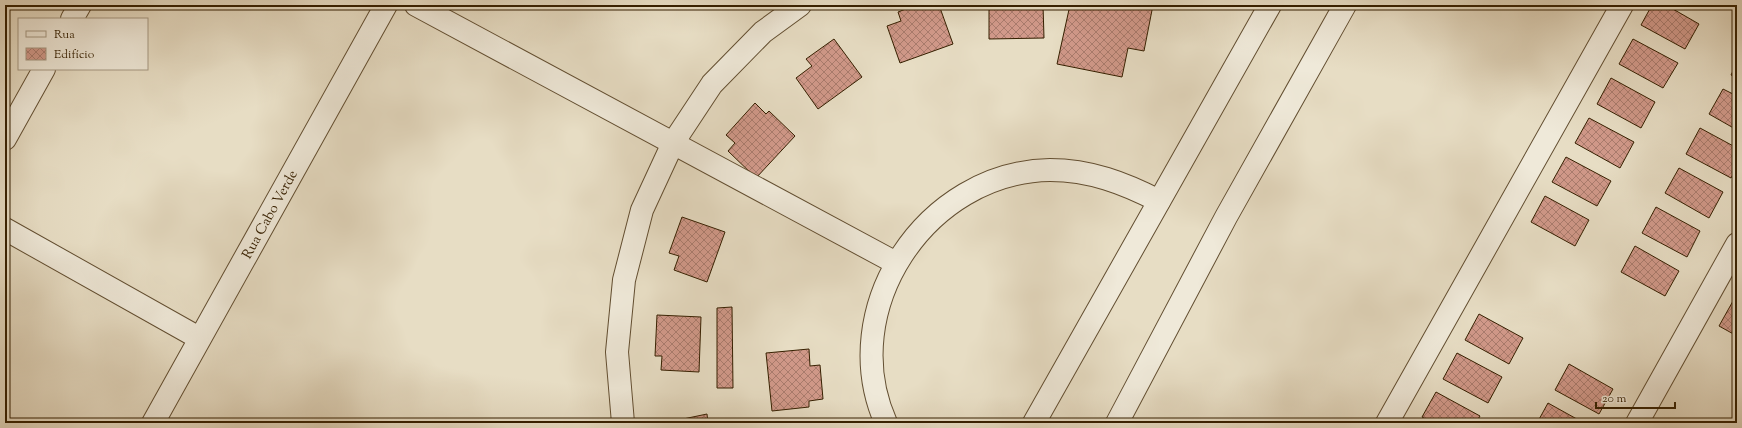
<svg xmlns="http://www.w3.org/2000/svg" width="1742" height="428" font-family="'Sorts Mill Goudy',serif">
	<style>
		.building { fill: url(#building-cross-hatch); stroke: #351f00 }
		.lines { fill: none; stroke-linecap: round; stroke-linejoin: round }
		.minor-casing { stroke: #624e31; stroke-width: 24 }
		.minor { stroke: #efe9d9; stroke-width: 22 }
		.labels { text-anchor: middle; stroke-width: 3; stroke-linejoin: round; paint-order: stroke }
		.street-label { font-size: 14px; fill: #351f00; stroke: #efe9d9 }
	</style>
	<defs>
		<pattern id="building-cross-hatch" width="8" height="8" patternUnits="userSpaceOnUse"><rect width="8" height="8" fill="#d1998a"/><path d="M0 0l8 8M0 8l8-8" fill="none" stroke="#aa7c6e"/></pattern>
	</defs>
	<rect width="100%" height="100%" fill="#e7ddc4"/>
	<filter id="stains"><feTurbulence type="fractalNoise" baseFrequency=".005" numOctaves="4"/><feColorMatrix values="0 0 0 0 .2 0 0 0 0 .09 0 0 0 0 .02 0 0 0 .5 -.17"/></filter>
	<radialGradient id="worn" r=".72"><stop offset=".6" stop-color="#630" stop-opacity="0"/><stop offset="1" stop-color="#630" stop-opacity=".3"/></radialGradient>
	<g class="building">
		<path d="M 916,5 L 939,5 L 953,44 L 900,63 L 887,26 L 901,21 L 898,12 Z"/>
		<path d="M 989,5 L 1043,5 L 1044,38 L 989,39 Z"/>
		<path d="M 1070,5 L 1153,5 L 1144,51 L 1128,48 L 1122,77 L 1057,64 Z"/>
		<path d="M 1652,5 L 1666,5 L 1699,24 L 1685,49 L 1641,25 Z"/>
		<path d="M 1700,5 L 1709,5 L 1707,9 Z"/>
		<path d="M 834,39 L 862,77 L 818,109 L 796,78 L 812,66 L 806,59 Z"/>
		<path d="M 1633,39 L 1678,63 L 1663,88 L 1619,64 Z"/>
		<path d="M 1737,63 L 1737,78 L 1731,75 Z"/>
		<path d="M 1611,78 L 1655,102 L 1641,128 L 1597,104 Z"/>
		<path d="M 1723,89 L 1737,96 L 1737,130 L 1709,114 Z"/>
		<path d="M 755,103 L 766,114 L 769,111 L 795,136 L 756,178 L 728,151 L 735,143 L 726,135 Z"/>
		<path d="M 1589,118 L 1634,142 L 1620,168 L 1575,143 Z"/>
		<path d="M 1700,128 L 1737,148 L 1737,167 L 1731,178 L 1686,154 Z"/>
		<path d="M 1566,157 L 1611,181 L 1597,206 L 1552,182 Z"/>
		<path d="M 1679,168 L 1723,192 L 1709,218 L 1665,193 Z"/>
		<path d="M 1545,196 L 1589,220 L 1575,246 L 1531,222 Z"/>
		<path d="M 1656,207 L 1700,231 L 1687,257 L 1642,233 Z"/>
		<path d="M 682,217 L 725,232 L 707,282 L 674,270 L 679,256 L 669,253 Z"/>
		<path d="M 1635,246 L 1679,271 L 1665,296 L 1621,272 Z"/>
		<path d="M 1733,301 L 1737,303 L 1737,336 L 1719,326 Z"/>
		<path d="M 732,307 L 733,388 L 717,388 L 717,308 Z"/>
		<path d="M 1479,314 L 1523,338 L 1509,364 L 1465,340 Z"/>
		<path d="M 657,315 L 701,317 L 699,372 L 661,370 L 662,356 L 655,356 Z"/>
		<path d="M 809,349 L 810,366 L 820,365 L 823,399 L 809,401 L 809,407 L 772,411 L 766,353 Z"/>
		<path d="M 1457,353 L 1502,377 L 1488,403 L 1443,379 Z"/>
		<path d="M 1569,364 L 1613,389 L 1599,414 L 1555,390 Z"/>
		<path d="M 1436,392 L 1480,416 L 1476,423 L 1433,423 L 1422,417 Z"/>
		<path d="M 1548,403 L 1584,423 L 1537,423 Z"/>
		<path d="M 707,414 L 708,423 L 664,423 Z"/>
		<path d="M 1667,419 L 1675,423 L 1665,423 Z"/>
	</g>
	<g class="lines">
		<defs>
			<g id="minor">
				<path d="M 416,5 L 896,263"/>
				<path d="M 72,19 L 80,5"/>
				<path d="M 5,139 L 44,69"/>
				<path d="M 5,229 L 199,338"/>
				<path d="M 153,423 L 386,5"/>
				<path d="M 623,423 L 617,352 L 624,280 L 642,210 L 673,143 L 712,84 L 763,32 L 800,5"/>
				<path d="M 886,423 C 835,309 926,172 1050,170 C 1090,170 1124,183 1159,201"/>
				<path d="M 1034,423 L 1270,5"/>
				<path d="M 1117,423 L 1226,217 L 1345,5"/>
				<path d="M 1387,423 L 1622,5"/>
				<path d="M 1637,423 L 1737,244"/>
			</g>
		</defs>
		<use href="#minor" class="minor-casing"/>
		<use href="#minor" class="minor"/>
	</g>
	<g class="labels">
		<g class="street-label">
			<text transform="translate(269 214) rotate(-61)" y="5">Rua Cabo Verde</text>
		</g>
	</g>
	<rect width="1742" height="428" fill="none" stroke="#e7ddc4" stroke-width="20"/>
	<rect x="6" y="6" width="1730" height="416" fill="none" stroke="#351f00" stroke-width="2"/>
	<rect x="10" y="10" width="1722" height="408" fill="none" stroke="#351f00"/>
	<rect x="18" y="18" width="130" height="52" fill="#efe9d9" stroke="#a59882"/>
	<rect x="26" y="31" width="20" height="6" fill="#efe9d9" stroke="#a59882"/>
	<text x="54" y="38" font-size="12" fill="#351f00">Rua</text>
	<rect x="26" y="48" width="20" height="12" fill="url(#building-cross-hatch)" stroke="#a59882"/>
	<text x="54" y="58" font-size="12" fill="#351f00">Edifício</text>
	<path d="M1596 402v6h79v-6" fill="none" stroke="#351f00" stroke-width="2"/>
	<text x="1602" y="402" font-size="12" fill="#351f00" stroke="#efe9d9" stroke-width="3" paint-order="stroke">20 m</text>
	<rect width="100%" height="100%" filter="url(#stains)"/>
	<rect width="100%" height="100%" fill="url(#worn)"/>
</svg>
